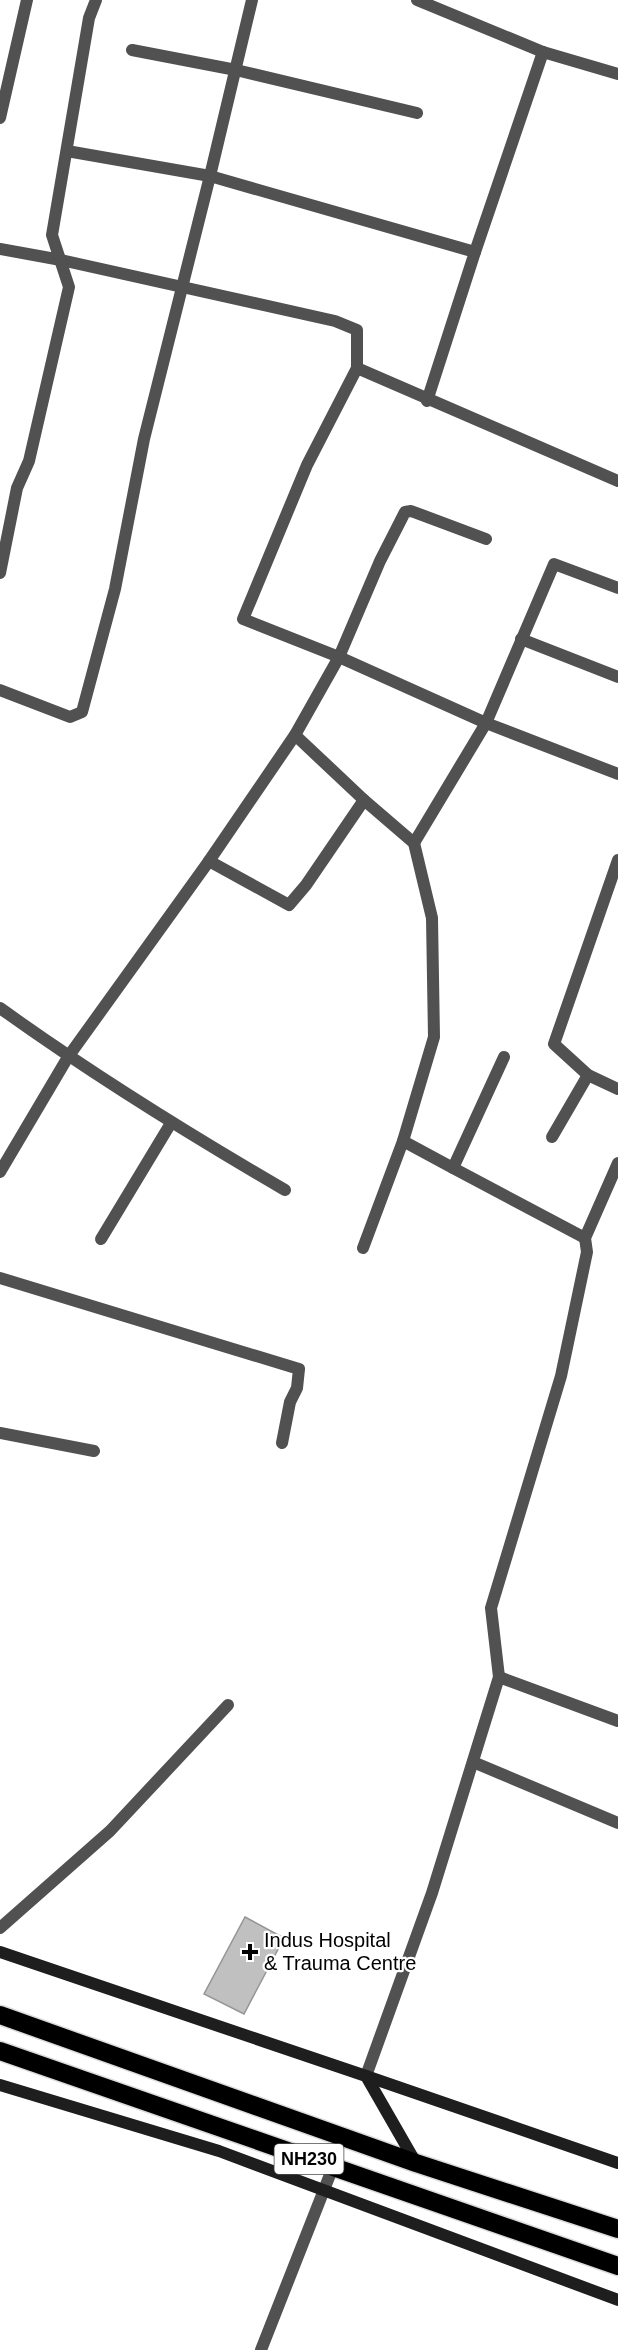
<svg xmlns="http://www.w3.org/2000/svg" width="618" height="2350" font-family="Helvetica,sans-serif">
	<style>
		.building { fill: #c0c0c0; stroke: #959595; stroke-width: 1.5 }
		.lines { fill: none; stroke-linecap: round; stroke-linejoin: round }
		.highway-casing { stroke: #dbdbdb; stroke-width: 21 }
		.street { stroke: #515151; stroke-width: 12 }
		.secondary { stroke: #1e1e1e; stroke-width: 12 }
		.highway { stroke: #000; stroke-width: 18 }
		.poi-dot { fill: #000; stroke: #fff; stroke-width: 2 }
		.labels { text-anchor: middle; stroke-width: 4.5; stroke-linejoin: round; paint-order: stroke }
		.shield { fill: #fff; stroke: #4c4c4c; stroke-width: 1.5 }
		.shield-label { font-size: 18px; font-weight: bold; fill: #000 }
		.poi-label { font-size: 20px; fill: #000; stroke: #fff; text-anchor: start }
	</style>
	<rect width="100%" height="100%" fill="#fff"/>
	<path class="building" d="M 245,1917 L 284,1938 L 244,2014 L 204,1994 Z"/>
	<g class="lines">
		<defs>
			<g id="highway">
				<path d="M 0,2015 L 416,2163 L 618,2229"/>
				<path d="M 0,2051 L 618,2266"/>
			</g>
		</defs>
		<use href="#highway" class="highway-casing"/>
		<g class="street">
			<path d="M 417,0 L 543,52 L 618,74"/>
			<path d="M 132,50 L 236,70 L 417,113"/>
			<path d="M 0,118 L 27,0"/>
			<path d="M 67,151 L 210,176 L 475,252 L 427,401"/>
			<path d="M 0,249 L 61,260 L 335,321 L 357,330 L 357,368 L 307,465 L 243,619 L 339,657 L 486,723 L 618,774"/>
			<path d="M 475,252 L 543,52"/>
			<path d="M 357,368 L 618,481"/>
			<path d="M 0,573 L 17,488 L 29,461 L 69,287 L 52,235 L 89,18 L 96,0"/>
			<path d="M 521,639 L 618,677"/>
			<path d="M 0,690 L 70,717 L 82,712 L 115,589 L 144,439 L 210,176 L 252,0"/>
			<path d="M 295,735 L 364,800 L 414,843 L 432,918 L 434,1037 L 403,1141 L 363,1248"/>
			<path d="M 414,843 L 486,723 L 554,564 L 618,588"/>
			<path d="M 618,860 L 554,1044 L 588,1075 L 618,1089"/>
			<path d="M 209,861 L 289,905 L 306,885 L 364,800"/>
			<path d="M 0,1008 C 92,1074 187,1133 285,1190"/>
			<path d="M 504,1057 L 453,1168 L 585,1238"/>
			<path d="M 552,1137 L 588,1075"/>
			<path d="M 403,1141 L 453,1168"/>
			<path d="M 0,1172 L 68,1057 L 209,861 L 295,735 L 339,657 L 380,561 L 405,512 L 411,511 L 486,539"/>
			<path d="M 101,1239 L 171,1123"/>
			<path d="M 0,1278 L 299,1369 L 297,1388 L 290,1402 L 282,1443"/>
			<path d="M 0,1433 L 94,1451"/>
			<path d="M 499,1677 L 618,1721"/>
			<path d="M 473,1762 L 618,1823"/>
			<path d="M 0,1928 L 110,1831 L 228,1705"/>
			<path d="M 366,2076 L 432,1893 L 499,1677 L 491,1608 L 561,1376 L 587,1252 L 585,1238 L 618,1163"/>
			<path d="M 261,2350 L 333,2167"/>
		</g>
		<g class="secondary">
			<path d="M 0,1952 L 366,2076 L 416,2163"/>
			<path d="M 366,2076 L 618,2163"/>
			<path d="M 0,2085 L 219,2151 L 618,2300"/>
		</g>
		<use href="#highway" class="highway"/>
	</g>
	<path class="poi-dot" d="M247 1943h6v6h6v6h-6v6h-6v-6h-6v-6h6z"/>
	<g class="labels">
		<rect class="shield" x="274.5" y="2144" width="69" height="30" rx="4.5"/>
		<g class="shield-label">
			<text x="309" y="2165">NH230</text>
		</g>
		<g class="poi-label">
			<text x="264" y="1947">Indus Hospital<tspan x="264" dy="23">&amp; Trauma Centre</tspan></text>
		</g>
	</g>
</svg>
